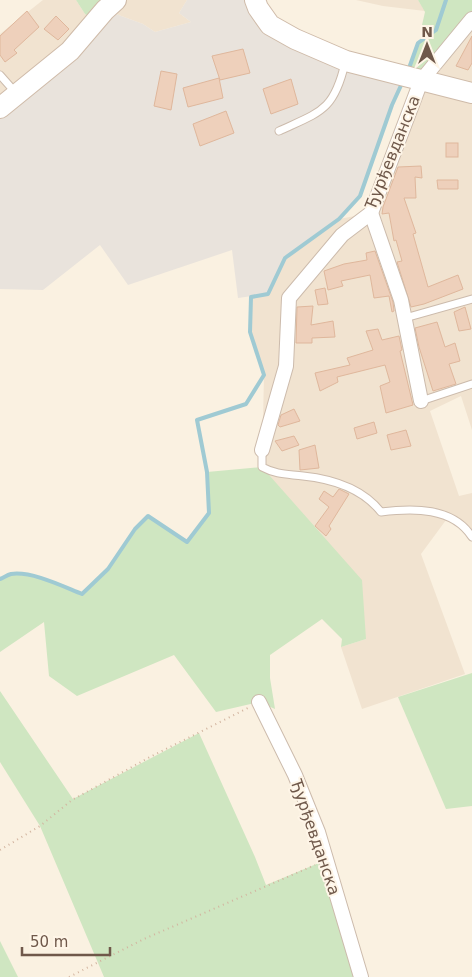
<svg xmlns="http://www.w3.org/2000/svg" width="472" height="977" font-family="'DejaVu Sans',sans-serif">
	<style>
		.residential { fill: #f1e3d0 }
		.industrial { fill: #e9e3dc }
		.green { fill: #cfe6c1 }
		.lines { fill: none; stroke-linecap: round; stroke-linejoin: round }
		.stream { stroke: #9fcad3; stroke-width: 4 }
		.building { fill: #eed0bb; stroke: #dfb79c }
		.lane-casing { stroke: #ccbbac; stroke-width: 9 }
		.street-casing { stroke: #ccbbac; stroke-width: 16 }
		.secondary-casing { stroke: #cfbba9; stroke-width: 22 }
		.path { stroke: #d2b49f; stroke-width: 2; stroke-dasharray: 1 4; stroke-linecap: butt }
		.lane { stroke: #fff; stroke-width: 7 }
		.street { stroke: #fff; stroke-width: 14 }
		.secondary { stroke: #fff; stroke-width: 20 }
		.labels { text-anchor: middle; stroke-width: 4; stroke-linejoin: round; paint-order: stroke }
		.street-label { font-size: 16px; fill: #6f584a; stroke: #fef5e7 }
	</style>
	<rect width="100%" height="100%" fill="#faf1e1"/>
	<g class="residential">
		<path d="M 43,0 L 76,0 L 85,14 L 96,20 L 0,108 L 0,34 Z"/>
		<path d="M 116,0 L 187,0 L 179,13 L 191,22 L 155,32 L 143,24 L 105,10 Z"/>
		<path d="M 356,0 L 418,0 L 425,11 L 383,6 Z"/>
		<path d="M 472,19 L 472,430 L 461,396 L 430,411 L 459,496 L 472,493 L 472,537 L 449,516 L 421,554 L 465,674 L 362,709 L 341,647 L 366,639 L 262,467 L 264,375 L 250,332 L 251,297 L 268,293 L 285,258 L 339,219 L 371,213 L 421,81 Z"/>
	</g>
	<path class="industrial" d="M 187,0 L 255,0 L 262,16 L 406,76 L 392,105 L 360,196 L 339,219 L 285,258 L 268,294 L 238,298 L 232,250 L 128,285 L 100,245 L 43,290 L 0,289 L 0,108 L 105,10 L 143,24 L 155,32 L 191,22 L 179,13 Z"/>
	<g class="green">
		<path d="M 76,0 L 116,0 L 96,20 L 85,14 Z"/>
		<path d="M 418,0 L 472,0 L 472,19 L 421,81 L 410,68 L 418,43 L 435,30 L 422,25 L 425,12 Z"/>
		<path d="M 262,467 L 362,580 L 366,639 L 341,647 L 342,639 L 322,619 L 270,655 L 270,678 L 275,709 L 259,702 L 216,712 L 174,655 L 77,696 L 49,676 L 44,622 L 0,652 L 0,579 C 3,578 7,575 11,574 C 32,571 62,586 82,594 L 108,569 L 135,529 L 148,516 L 187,542 L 209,513 L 207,472 Z"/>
		<path d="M 472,673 L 472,806 L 446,809 L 398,697 Z"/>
		<path d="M 0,691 L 73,799 L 199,733 L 255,857 L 266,885 L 326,860 L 360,974 L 352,977 L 104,977 L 40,826 L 0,762 Z"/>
		<path d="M 0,941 L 18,977 L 0,977 Z"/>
	</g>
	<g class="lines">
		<g class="stream">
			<path d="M 408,71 L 418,43 L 436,30 L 446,0"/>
			<path d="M 0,579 C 3,578 7,575 11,574 C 32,571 62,586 82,594 L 108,569 L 135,529 L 148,516 L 187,542 L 209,513 L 207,472 L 197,420 L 246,404 L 264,375 L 250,332 L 251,297 L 268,294 L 285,258 L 339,219 L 360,196 L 392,105 L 403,81"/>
		</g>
	</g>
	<g class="building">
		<path d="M 27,11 L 39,27 L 14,50 L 17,53 L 5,62 L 0,55 L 0,36 Z"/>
		<path d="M 56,16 L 69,29 L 58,40 L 44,29 Z"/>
		<path d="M 472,36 L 472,63 L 468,70 L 456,66 Z"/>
		<path d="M 243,49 L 250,73 L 220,80 L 212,56 Z"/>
		<path d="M 161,71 L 177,74 L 171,110 L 154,106 Z"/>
		<path d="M 219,78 L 223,98 L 188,107 L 183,88 Z"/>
		<path d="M 291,79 L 298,104 L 271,114 L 263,89 Z"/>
		<path d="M 226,111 L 234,133 L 200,146 L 193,124 Z"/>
		<rect x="446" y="143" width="12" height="14"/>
		<path d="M 421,166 L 422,178 L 415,177 L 416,198 L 404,198 L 416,233 L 413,234 L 428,287 L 458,275 L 463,289 L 424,304 L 411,307 L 397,262 L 402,261 L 396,240 L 394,241 L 389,213 L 382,214 L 383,207 L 398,167 Z"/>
		<path d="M 437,180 L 458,180 L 458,189 L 438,189 Z"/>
		<path d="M 375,251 L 393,302 L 394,311 L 392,312 L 389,296 L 374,298 L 370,275 L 341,281 L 343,286 L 328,290 L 324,271 L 344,264 L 367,260 L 366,253 Z"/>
		<path d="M 325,288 L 328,304 L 318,305 L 315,290 Z"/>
		<path d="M 313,306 L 311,325 L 333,321 L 335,337 L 312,338 L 312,343 L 296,343 L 297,307 Z"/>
		<path d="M 465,307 L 471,329 L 459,331 L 454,312 Z"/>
		<path d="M 437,322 L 445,347 L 455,343 L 460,361 L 449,364 L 456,384 L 433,391 L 419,347 L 415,328 Z"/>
		<path d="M 378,329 L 382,340 L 399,336 L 402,350 L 400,351 L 413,405 L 386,413 L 380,386 L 390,382 L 385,365 L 337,377 L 338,382 L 320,391 L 315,373 L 350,365 L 347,358 L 373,350 L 366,331 Z"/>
		<path d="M 294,409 L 300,421 L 280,427 L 278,425 L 281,415 Z"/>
		<path d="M 374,422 L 377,433 L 357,439 L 354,428 Z"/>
		<path d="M 406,430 L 411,446 L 391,450 L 387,435 Z"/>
		<path d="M 294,436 L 299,445 L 282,451 L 275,441 Z"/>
		<path d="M 315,445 L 319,468 L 300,470 L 299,450 Z"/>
		<path d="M 339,489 L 349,494 L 329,526 L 331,529 L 326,536 L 315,526 L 329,507 L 319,499 L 324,491 L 333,497 Z"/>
	</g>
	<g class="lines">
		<defs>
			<g id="lane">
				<path d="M 0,75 L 15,92"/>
				<path d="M 279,131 C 320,112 334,111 345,63"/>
				<path d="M 405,318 L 472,299"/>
				<path d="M 421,401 L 472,384"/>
				<path d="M 262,450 L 262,467 C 277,475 287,474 303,476 C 332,479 362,488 381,512 C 413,508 453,507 472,537"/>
			</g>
			<g id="street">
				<path d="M 371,213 L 401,300 L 421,401"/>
				<path d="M 262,450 L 286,366 L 289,298 L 342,235 L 371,213 L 421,81 L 472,19"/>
				<path d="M 259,702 L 295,775 L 318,832 L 361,977"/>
			</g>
			<g id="secondary">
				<path d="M 255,0 L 258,8 L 270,25 L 295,39 L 346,61 L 472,93"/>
				<path d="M 0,108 L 70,51 L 105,10 L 116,0"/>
			</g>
		</defs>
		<use href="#lane" class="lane-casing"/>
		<use href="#street" class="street-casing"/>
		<use href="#secondary" class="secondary-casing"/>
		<g class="path">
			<path d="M 0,850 L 40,826 L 72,800 L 150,757 L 248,708"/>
			<path d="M 69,977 L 144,939 L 315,865"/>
		</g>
		<use href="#lane" class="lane"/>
		<use href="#street" class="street"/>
		<use href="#secondary" class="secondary"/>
	</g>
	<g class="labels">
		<g class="street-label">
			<text transform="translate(392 152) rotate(-68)" y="6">Ђурђевданска</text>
			<text transform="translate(316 837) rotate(71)" y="6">Ђурђевданска</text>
		</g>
	</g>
	<g transform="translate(427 45)" stroke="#fef5e7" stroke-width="4" paint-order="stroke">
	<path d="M0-4L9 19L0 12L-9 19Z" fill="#6f584a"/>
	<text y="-8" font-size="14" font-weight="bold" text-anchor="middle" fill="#6f584a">N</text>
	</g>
	<path d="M22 947v8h88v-8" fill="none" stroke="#6f584a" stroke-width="2.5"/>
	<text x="30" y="947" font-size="15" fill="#6f584a" stroke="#fef5e7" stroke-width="4" paint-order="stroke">50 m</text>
</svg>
